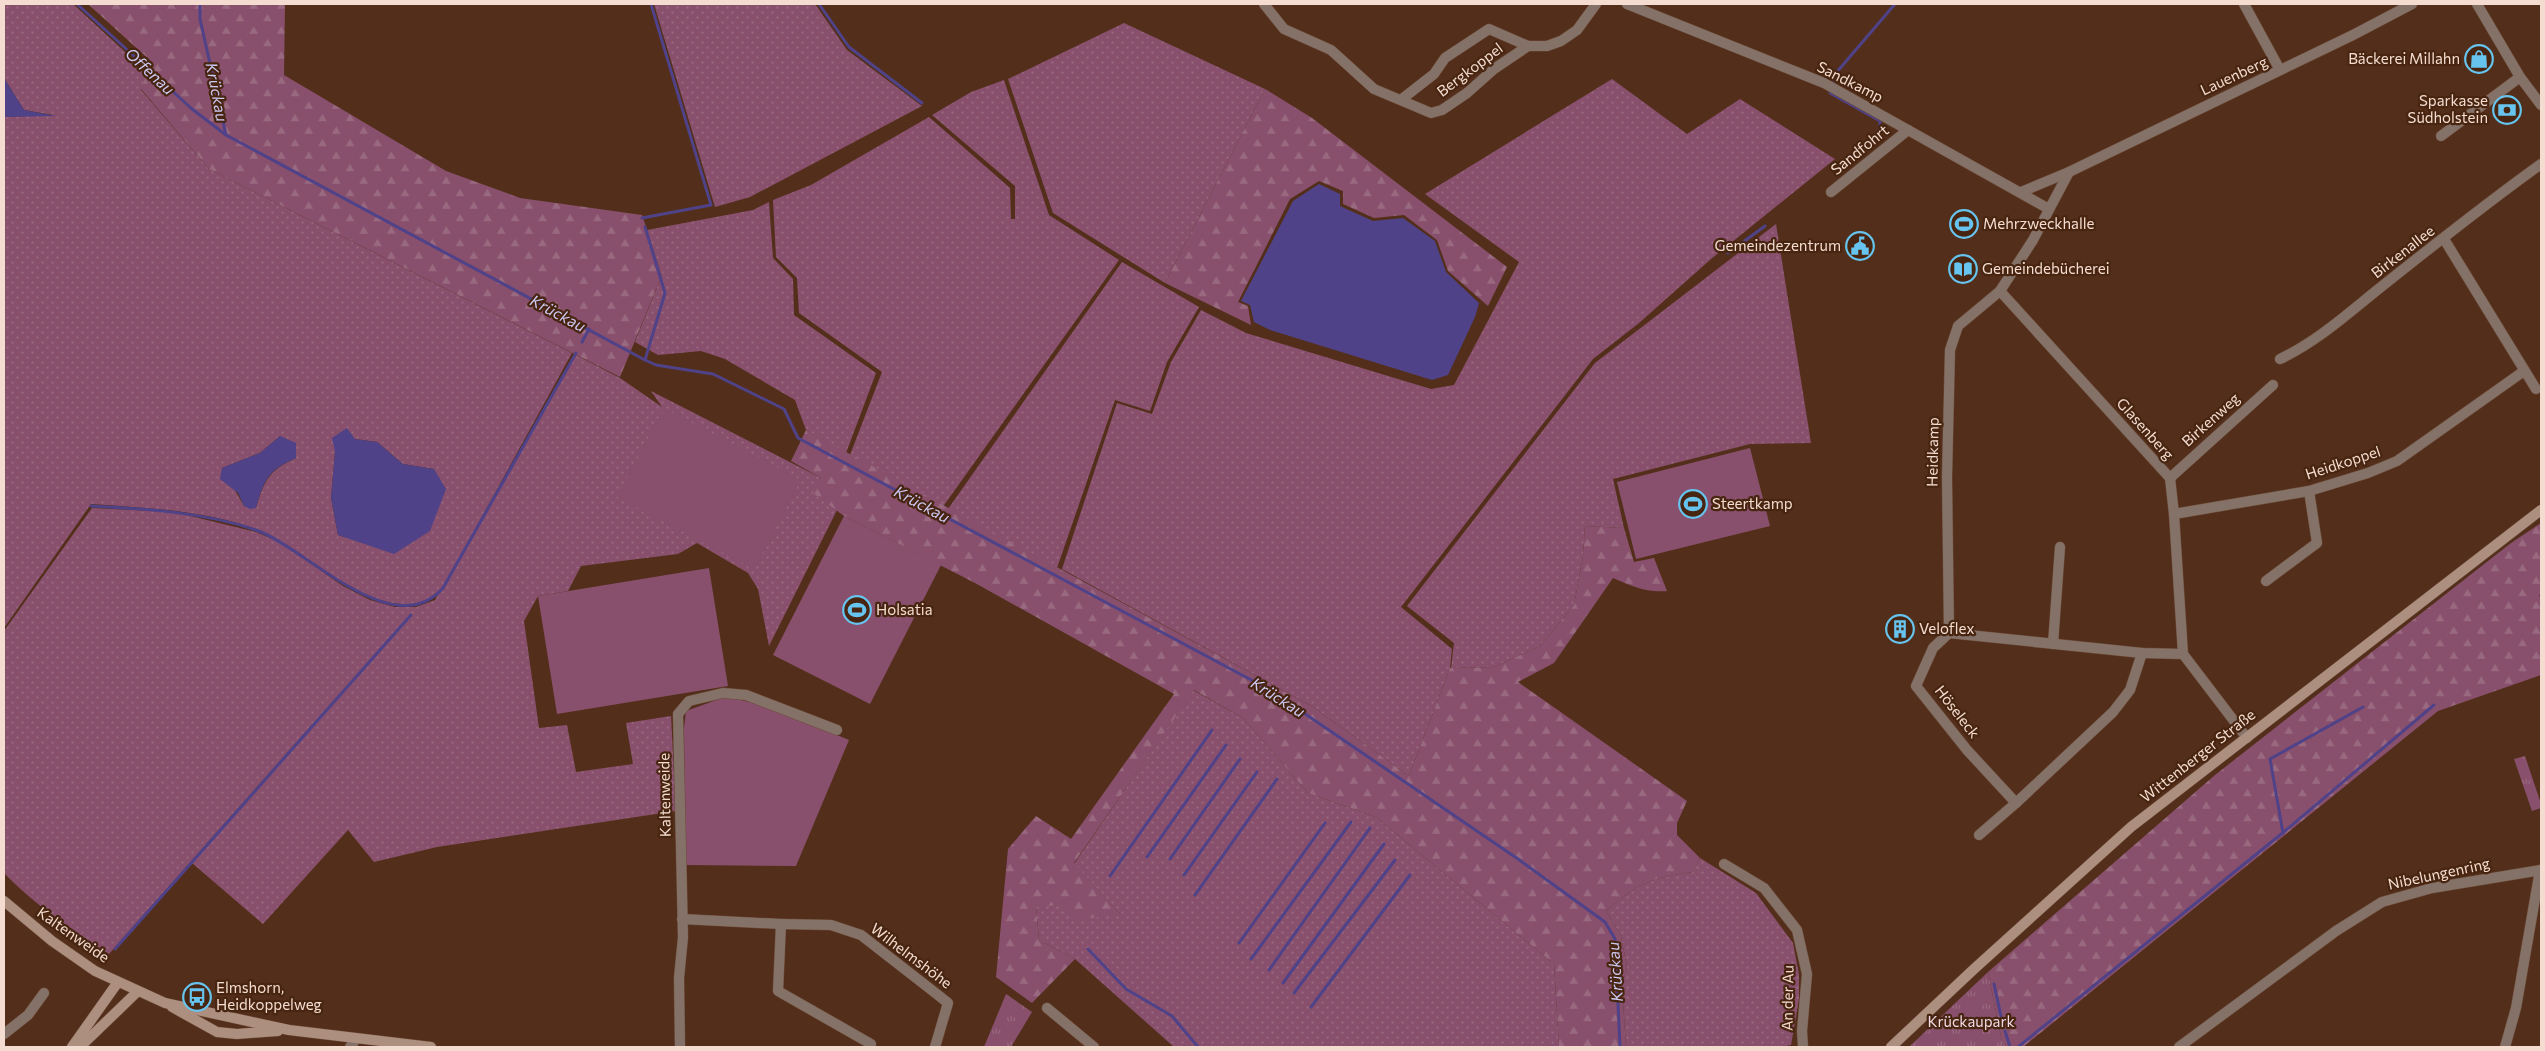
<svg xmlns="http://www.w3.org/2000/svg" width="2545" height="1051" font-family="Commissioner,sans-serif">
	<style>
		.grass { fill: url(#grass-dots); fill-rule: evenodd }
		.forest { fill: url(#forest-firs) }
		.park { fill: url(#park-tufts) }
		.garden { fill: #88506c }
		.water { fill: #4f4288 }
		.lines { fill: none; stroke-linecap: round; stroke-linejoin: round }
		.stream { stroke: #4f4288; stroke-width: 3 }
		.minor-casing { stroke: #6d4b38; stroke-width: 11 }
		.tertiary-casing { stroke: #6d4b38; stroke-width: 11 }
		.secondary-casing { stroke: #6d4b38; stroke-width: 11 }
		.minor { stroke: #847167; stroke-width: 10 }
		.tertiary { stroke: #847167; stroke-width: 10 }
		.secondary { stroke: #ad8f80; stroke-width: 10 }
		.labels { text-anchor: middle; stroke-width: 4.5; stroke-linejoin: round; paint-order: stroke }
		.poi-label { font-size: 15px; fill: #f4ddd0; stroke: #482511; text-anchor: start }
		.street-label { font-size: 15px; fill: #f4ddd0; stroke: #482511 }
		.park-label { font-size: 15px; fill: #f1dae4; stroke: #482511 }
		.water-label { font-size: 16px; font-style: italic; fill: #ccc9f2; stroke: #482511 }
	</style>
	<defs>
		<pattern id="grass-dots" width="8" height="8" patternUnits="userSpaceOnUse" patternTransform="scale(1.25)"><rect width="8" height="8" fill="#88506c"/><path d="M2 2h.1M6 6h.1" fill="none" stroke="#996980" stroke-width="1.8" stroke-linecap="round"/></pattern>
		<pattern id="forest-firs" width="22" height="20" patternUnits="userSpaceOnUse" patternTransform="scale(1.25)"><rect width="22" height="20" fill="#88506c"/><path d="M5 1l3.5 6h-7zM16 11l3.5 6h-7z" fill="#996980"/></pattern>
		<pattern id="park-tufts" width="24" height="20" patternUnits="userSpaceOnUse" patternTransform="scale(1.25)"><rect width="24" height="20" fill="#88506c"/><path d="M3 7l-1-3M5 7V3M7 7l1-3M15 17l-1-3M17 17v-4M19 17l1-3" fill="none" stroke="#996980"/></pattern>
	</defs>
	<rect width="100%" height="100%" fill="#532f1b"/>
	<g class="grass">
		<path d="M 4,4 L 73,4 L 148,73 L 141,90 L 209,169 L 572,353 L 462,553 L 576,355 L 620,378 L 662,407 L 651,391 L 821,478 L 814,493 L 837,510 L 769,646 L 758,589 L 748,573 L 697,543 L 678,554 L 581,566 L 568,591 L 538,596 L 524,621 L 539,728 L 567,725 L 576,772 L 633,764 L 626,723 L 671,716 L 676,811 L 437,847 L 374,862 L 348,830 L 263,924 L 192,863 L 341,692 L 109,954 C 71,930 35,905 4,873 L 4,631 L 92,508 L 174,512 L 256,532 L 281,543 L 343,586 L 370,600 L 395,607 L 416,607 L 435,600 L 441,589 C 438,592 435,597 430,599 C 374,625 306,547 256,529 C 203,510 147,508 91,504 L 4,628 L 4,117 L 53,115 L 24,110 L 4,78 ZM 280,436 L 296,458 C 269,470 264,481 256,508 L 244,506 L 222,468 L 260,453 ZM 355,439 L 377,442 L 403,464 L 434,469 L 366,543 L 338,535 L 331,498 L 335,452 Z"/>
		<path d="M 654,4 L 815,4 L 847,50 L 922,106 L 750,197 L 715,207 Z"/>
		<path d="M 1124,23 L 1265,89 L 1165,283 L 1053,213 L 1008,79 Z"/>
		<path d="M 1612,79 L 1687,134 L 1740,99 L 1835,159 L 1711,259 L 1639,323 L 1593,359 L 1401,607 L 1452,649 L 1450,668 L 1409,776 L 1313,707 L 1062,569 L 1117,403 L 1152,414 L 1171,362 L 1201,310 L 1246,333 L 1431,389 L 1454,385 L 1519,262 L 1425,194 Z"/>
		<path d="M 1004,80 L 1049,215 L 1119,260 L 942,508 L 850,455 L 882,372 L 799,313 L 797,278 L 776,257 L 773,200 L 811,185 L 929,117 L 1010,188 L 1011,219 L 1015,219 L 1015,186 L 932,115 L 971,92 Z"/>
		<path d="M 769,202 L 773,258 L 793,279 L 794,315 L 876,373 L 846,453 L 806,430 L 795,400 L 725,359 L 701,351 L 658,355 L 635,342 L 662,275 L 647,230 L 753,210 Z"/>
		<path d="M 1776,224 L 1811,443 L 1750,444 L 1613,479 L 1624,528 L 1585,526 L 1583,556 L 1574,605 L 1540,646 L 1494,667 L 1451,668 L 1454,643 L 1407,606 L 1595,363 Z"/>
		<path d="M 1122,262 L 1199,307 L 1167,362 L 1150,411 L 1115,400 L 1057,568 L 948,509 Z"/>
		<path d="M 1193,690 L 1243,718 L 1308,793 L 1376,817 L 1554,964 L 1559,1047 L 1174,1047 L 1075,959 L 1039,940 L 1036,906 L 1059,905 L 1120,914 L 1074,864 Z"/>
		<path d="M 1700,858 L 1756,893 L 1793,943 L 1799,975 L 1799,999 L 1791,1045 L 1782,1047 L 1626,1047 L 1622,986 L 1627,967 L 1621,936 L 1606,911 C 1639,883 1650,878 1693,872 Z"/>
	</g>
	<g class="forest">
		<path d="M 88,4 L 285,4 L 284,75 L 446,171 L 520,198 L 642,215 L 662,275 L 620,377 L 209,169 L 141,89 L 152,62 Z"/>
		<path d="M 1265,89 L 1312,118 L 1507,267 L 1488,306 L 1448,271 L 1437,240 L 1404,215 L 1374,218 L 1343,204 L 1343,191 L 1319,181 L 1290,199 L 1238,302 L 1248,306 L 1251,325 L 1165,283 Z"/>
		<path d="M 806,430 L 1313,707 L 1409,776 L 1450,668 L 1494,667 L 1540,646 L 1574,605 L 1583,556 L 1585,526 L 1624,528 L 1634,562 L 1654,558 L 1667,591 C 1647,593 1631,586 1613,578 L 1554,663 L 1518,682 L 1687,801 L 1677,823 L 1677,835 L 1700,858 L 1693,872 C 1650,878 1639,883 1606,911 L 1621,936 L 1627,967 L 1622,986 L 1626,1047 L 1559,1047 L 1554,964 L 1376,817 L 1308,793 L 1243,718 L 1194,690 L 1074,863 L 1120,914 L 1076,920 L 1059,905 L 1036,907 L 1039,940 L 1075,959 L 1032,1003 L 996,977 L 1008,849 L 1036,816 L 1071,839 L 1174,694 L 975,583 L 844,516 L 813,493 L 821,478 L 791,461 Z"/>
		<path d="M 2541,523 L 2541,594 L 2539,595 L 2541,599 L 2541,675 L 2438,711 L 2023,1047 L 2003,1047 L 1988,972 L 2215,775 L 2511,543 Z"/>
	</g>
	<g class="park">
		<path d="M 2525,756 L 2541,804 L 2541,808 L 2532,811 L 2514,759 Z"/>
		<path d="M 1988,972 L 2003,1047 L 1909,1047 Z"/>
		<path d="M 1006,994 L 1032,1012 L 1011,1047 L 984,1047 Z"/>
	</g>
	<g class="garden">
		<path d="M 664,408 L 801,480 L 754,569 L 617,497 Z"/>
		<path d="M 1750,448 L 1770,526 L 1636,559 L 1617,482 Z"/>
		<path d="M 844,516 L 941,565 L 870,704 L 773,655 Z"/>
		<path d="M 709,568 L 728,686 L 557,714 L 538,596 Z"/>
		<path d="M 722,698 C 767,700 808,723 849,740 L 796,866 L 685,865 L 684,728 L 686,711 Z"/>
	</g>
	<g class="water">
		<path d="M 4,78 L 24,110 L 56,116 L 4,117 Z"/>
		<path d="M 1319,184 L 1340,194 L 1340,206 L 1373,221 L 1403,218 L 1435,241 L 1446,272 L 1479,303 L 1475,317 L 1448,375 L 1432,380 L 1270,330 L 1254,322 L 1250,305 L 1241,301 L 1293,201 Z"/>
		<path d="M 347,428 L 355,439 L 377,442 L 403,464 L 434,469 L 446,489 L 430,531 L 394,554 L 338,535 L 331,498 L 335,452 L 332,438 Z"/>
		<path d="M 280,436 L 296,443 L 296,458 C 268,470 264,480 256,508 L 250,509 L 244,506 L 238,493 L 220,479 L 222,468 L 260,453 Z"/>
	</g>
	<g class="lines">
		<g class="stream">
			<path d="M 77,4 L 192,109 L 226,135"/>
			<path d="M 200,4 L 200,19 L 226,135 L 645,360 L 656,365 L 713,374 L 784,409 L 798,438 L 1270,690 L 1518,859 L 1605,922 L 1615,939 L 1620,1047"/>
			<path d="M 819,4 L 849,47 L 922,103"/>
			<path d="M 1833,84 L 1836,73 L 1895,4"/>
			<path d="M 1831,90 L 1830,93 L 1880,121 L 1880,129 L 1873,137"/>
			<path d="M 642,218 L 711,205 L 651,4"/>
			<path d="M 645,227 L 665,293 L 645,360"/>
			<path d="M 1728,253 L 1765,226"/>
			<path d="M 582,342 L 589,329"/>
			<path d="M 91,506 C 147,509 203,512 256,530 C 305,547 393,645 443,588 L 576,353"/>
			<path d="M 2283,833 L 2270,759 L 2363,707"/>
			<path d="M 1147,857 L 1226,745"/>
			<path d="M 1170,859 L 1240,759"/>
			<path d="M 1184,875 L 1257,772"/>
			<path d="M 1110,876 L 1212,730"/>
			<path d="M 1195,895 L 1277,779"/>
			<path d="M 1239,943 L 1325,823"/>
			<path d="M 115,949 L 411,615"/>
			<path d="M 1088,949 L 1126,989 L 1172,1016 L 1198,1047"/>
			<path d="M 1251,959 L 1351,822"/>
			<path d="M 1269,970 L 1370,828"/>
			<path d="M 1283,983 L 1384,844"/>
			<path d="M 1994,984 L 2002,1021"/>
			<path d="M 1294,993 L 1395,860"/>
			<path d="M 1311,1007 L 1410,875"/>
			<path d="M 2005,1031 L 2010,1047"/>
			<path d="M 2018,1047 L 2285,831 L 2434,705"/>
		</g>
		<defs>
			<g id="minor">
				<path d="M 1264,4 L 1284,29 L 1331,50 L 1374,89 L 1431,113 L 1442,110 L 1467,93 L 1494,69 L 1528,46 L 1547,46 L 1561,41 L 1577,30 L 1596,4"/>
				<path d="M 1627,4 L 1824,83 L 2049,209"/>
				<path d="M 2244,4 L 2280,70"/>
				<path d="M 1402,99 L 1434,74 L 1445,58 L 1489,29 L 1528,46"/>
				<path d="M 2441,136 L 2520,77"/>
				<path d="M 1831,192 L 1908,130"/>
				<path d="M 2021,192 L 2069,172 L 2353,35 L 2412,4"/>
				<path d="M 2444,239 L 2536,389"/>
				<path d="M 2000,291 L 2170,478 L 2174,514 L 2183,654 L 2247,738"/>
				<path d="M 2280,359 C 2316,342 2345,316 2376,291 C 2430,248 2485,204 2541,164"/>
				<path d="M 2170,478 L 2273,385"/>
				<path d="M 2174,514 L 2309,491 L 2368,473 L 2397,461 L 2524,371"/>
				<path d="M 2266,581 L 2317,543 L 2309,491"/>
				<path d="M 1949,633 L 1947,477 L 1950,350 L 1958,326 L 2000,291 L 2033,240 L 2069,172"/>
				<path d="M 1949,633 L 2142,653 L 2183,654"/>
				<path d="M 1949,633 L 1933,648 L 1916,686 L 1967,750 L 2016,803"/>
				<path d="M 2053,644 L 2060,547"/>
				<path d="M 1979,835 L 2016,803 L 2113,712 L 2130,690 L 2142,653"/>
				<path d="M 1724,864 L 1764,888 L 1797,930 L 1807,974 L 1802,1031 L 1803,1047"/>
				<path d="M 682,919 L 781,924 L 778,991 L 871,1044 L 869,1047"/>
				<path d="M 781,924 L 831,925 L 861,935 L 938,995 L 948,1003 L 935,1047"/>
				<path d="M 1047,1008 L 1094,1047"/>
				<path d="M 4,1034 L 28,1015 L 44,993"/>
				<path d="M 350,1047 L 356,1039"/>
				<path d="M 680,1047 L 679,978 L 683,937 L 678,714 L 689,701 L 723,693 L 746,695 L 837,730"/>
				<path d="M 2179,1047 L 2336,931 L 2382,902 L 2432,888 L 2541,870"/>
				<path d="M 2505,1047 L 2516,1008 L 2540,870"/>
			</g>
			<path id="tertiary" d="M 2477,4 L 2520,77 L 2541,105"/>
			<g id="secondary">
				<path d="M 4,901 L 52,941 L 95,971 L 165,1003 L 289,1030 L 431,1047"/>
				<path d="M 172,1007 L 217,1032 L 237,1034 L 278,1031"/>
				<path d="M 72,1047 L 118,982"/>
				<path d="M 80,1047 L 137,992"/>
				<path d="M 1891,1047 L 1974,969 L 2131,827 L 2541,510"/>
			</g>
		</defs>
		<use href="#minor" class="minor-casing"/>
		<use href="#tertiary" class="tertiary-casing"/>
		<use href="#secondary" class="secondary-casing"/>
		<use href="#minor" class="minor"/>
		<use href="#tertiary" class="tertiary"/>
		<use href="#secondary" class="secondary"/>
	</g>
	<defs>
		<symbol id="shop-ring" viewBox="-11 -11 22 22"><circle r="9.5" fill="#482511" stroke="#66c4ef" stroke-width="1.5"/><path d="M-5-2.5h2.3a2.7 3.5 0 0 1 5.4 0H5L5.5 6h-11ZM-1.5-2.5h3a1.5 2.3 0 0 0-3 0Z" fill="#66c4ef"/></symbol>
		<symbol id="bank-ring" viewBox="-11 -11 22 22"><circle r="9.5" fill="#482511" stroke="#66c4ef" stroke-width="1.5"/><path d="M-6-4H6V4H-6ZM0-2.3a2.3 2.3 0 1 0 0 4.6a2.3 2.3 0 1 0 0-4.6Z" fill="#66c4ef"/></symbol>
		<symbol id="stadium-ring" viewBox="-11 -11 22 22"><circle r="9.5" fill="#482511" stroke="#66c4ef" stroke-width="1.5"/><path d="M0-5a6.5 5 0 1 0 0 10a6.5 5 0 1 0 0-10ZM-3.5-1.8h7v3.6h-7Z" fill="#66c4ef"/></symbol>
		<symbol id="civic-ring" viewBox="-11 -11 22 22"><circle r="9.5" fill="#482511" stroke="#66c4ef" stroke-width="1.5"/><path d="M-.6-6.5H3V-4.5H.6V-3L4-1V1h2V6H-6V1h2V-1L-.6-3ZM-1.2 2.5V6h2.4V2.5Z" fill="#66c4ef"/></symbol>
		<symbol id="library-ring" viewBox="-11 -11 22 22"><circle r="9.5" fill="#482511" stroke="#66c4ef" stroke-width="1.5"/><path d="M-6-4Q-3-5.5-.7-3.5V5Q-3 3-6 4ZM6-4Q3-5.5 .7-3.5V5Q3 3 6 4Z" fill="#66c4ef"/></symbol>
		<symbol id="building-ring" viewBox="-11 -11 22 22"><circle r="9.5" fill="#482511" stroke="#66c4ef" stroke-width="1.5"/><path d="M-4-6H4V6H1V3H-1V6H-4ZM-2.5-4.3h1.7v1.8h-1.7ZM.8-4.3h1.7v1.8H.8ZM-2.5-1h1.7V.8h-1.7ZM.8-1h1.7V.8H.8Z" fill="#66c4ef"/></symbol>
		<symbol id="bus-ring" viewBox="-11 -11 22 22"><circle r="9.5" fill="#482511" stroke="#66c4ef" stroke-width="1.5"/><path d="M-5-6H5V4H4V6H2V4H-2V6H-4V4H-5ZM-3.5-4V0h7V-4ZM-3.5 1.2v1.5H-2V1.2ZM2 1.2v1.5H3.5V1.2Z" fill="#66c4ef"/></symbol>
	</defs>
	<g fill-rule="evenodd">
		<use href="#shop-ring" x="2463" y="43" width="32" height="32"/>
		<use href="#bank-ring" x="2491" y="94" width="32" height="32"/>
		<use href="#stadium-ring" x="1948" y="208" width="32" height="32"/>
		<use href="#civic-ring" x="1844" y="230" width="32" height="32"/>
		<use href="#library-ring" x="1947" y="253" width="32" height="32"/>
		<use href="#stadium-ring" x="1677" y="488" width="32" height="32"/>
		<use href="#stadium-ring" x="841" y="594" width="32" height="32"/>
		<use href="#building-ring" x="1884" y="613" width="32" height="32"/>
		<use href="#bus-ring" x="181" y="981" width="32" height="32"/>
	</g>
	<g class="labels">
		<g class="poi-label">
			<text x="2460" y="64" text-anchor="end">Bäckerei Millahn</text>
			<text x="2488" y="106" text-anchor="end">Sparkasse<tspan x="2488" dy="17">Südholstein</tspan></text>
			<text x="1983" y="229">Mehrzweckhalle</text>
			<text x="1841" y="251" text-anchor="end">Gemeindezentrum</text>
			<text x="1982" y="274">Gemeindebücherei</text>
			<text x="1712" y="509">Steertkamp</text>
			<text x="876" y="615">Holsatia</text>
			<text x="1919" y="634">Veloflex</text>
			<text x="216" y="993">Elmshorn,<tspan x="216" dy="17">Heidkoppelweg</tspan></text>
		</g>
		<g class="street-label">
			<text transform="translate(1470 70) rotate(-37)" y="5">Bergkoppel</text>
			<text transform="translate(2234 76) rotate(-25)" y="5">Lauenberg</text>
			<text transform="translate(1850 82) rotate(27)" y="5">Sandkamp</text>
			<text transform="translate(1860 150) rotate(-39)" y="5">Sandfohrt</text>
			<text transform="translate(2403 252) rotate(-38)" y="5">Birkenallee</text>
			<text transform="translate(2211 420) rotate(-42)" y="5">Birkenweg</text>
			<text transform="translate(2145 429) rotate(48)" y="5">Glasenberg</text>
			<text transform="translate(1933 452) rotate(-89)" y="5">Heidkamp</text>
			<text transform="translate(2343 463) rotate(-18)" y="5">Heidkoppel</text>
			<text transform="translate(1957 712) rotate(52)" y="5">Höseleck</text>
			<text transform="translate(2198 756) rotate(-38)" y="5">Wittenberger Straße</text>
			<text transform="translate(665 795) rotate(-91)" y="5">Kaltenweide</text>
			<text transform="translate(2439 874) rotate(-12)" y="5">Nibelungenring</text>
			<text transform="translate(73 935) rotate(35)" y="5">Kaltenweide</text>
			<text transform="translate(911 956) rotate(37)" y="5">Wilhelmshöhe</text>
			<text transform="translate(1788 998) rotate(-89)" y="5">An der Au</text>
		</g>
		<g class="park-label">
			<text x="1971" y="1027">Krückaupark</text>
		</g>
		<g class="water-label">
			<text transform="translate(150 71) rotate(43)" y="6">Offenau</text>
			<text transform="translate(217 92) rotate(79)" y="6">Krückau</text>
			<text transform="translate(558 313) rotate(28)" y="6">Krückau</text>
			<text transform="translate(922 504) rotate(28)" y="6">Krückau</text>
			<text transform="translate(1278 697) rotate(32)" y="6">Krückau</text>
			<text transform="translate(1615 972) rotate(-94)" y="6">Krückau</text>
		</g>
	</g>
	<rect width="2545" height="1051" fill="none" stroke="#f4ddd0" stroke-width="10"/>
</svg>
